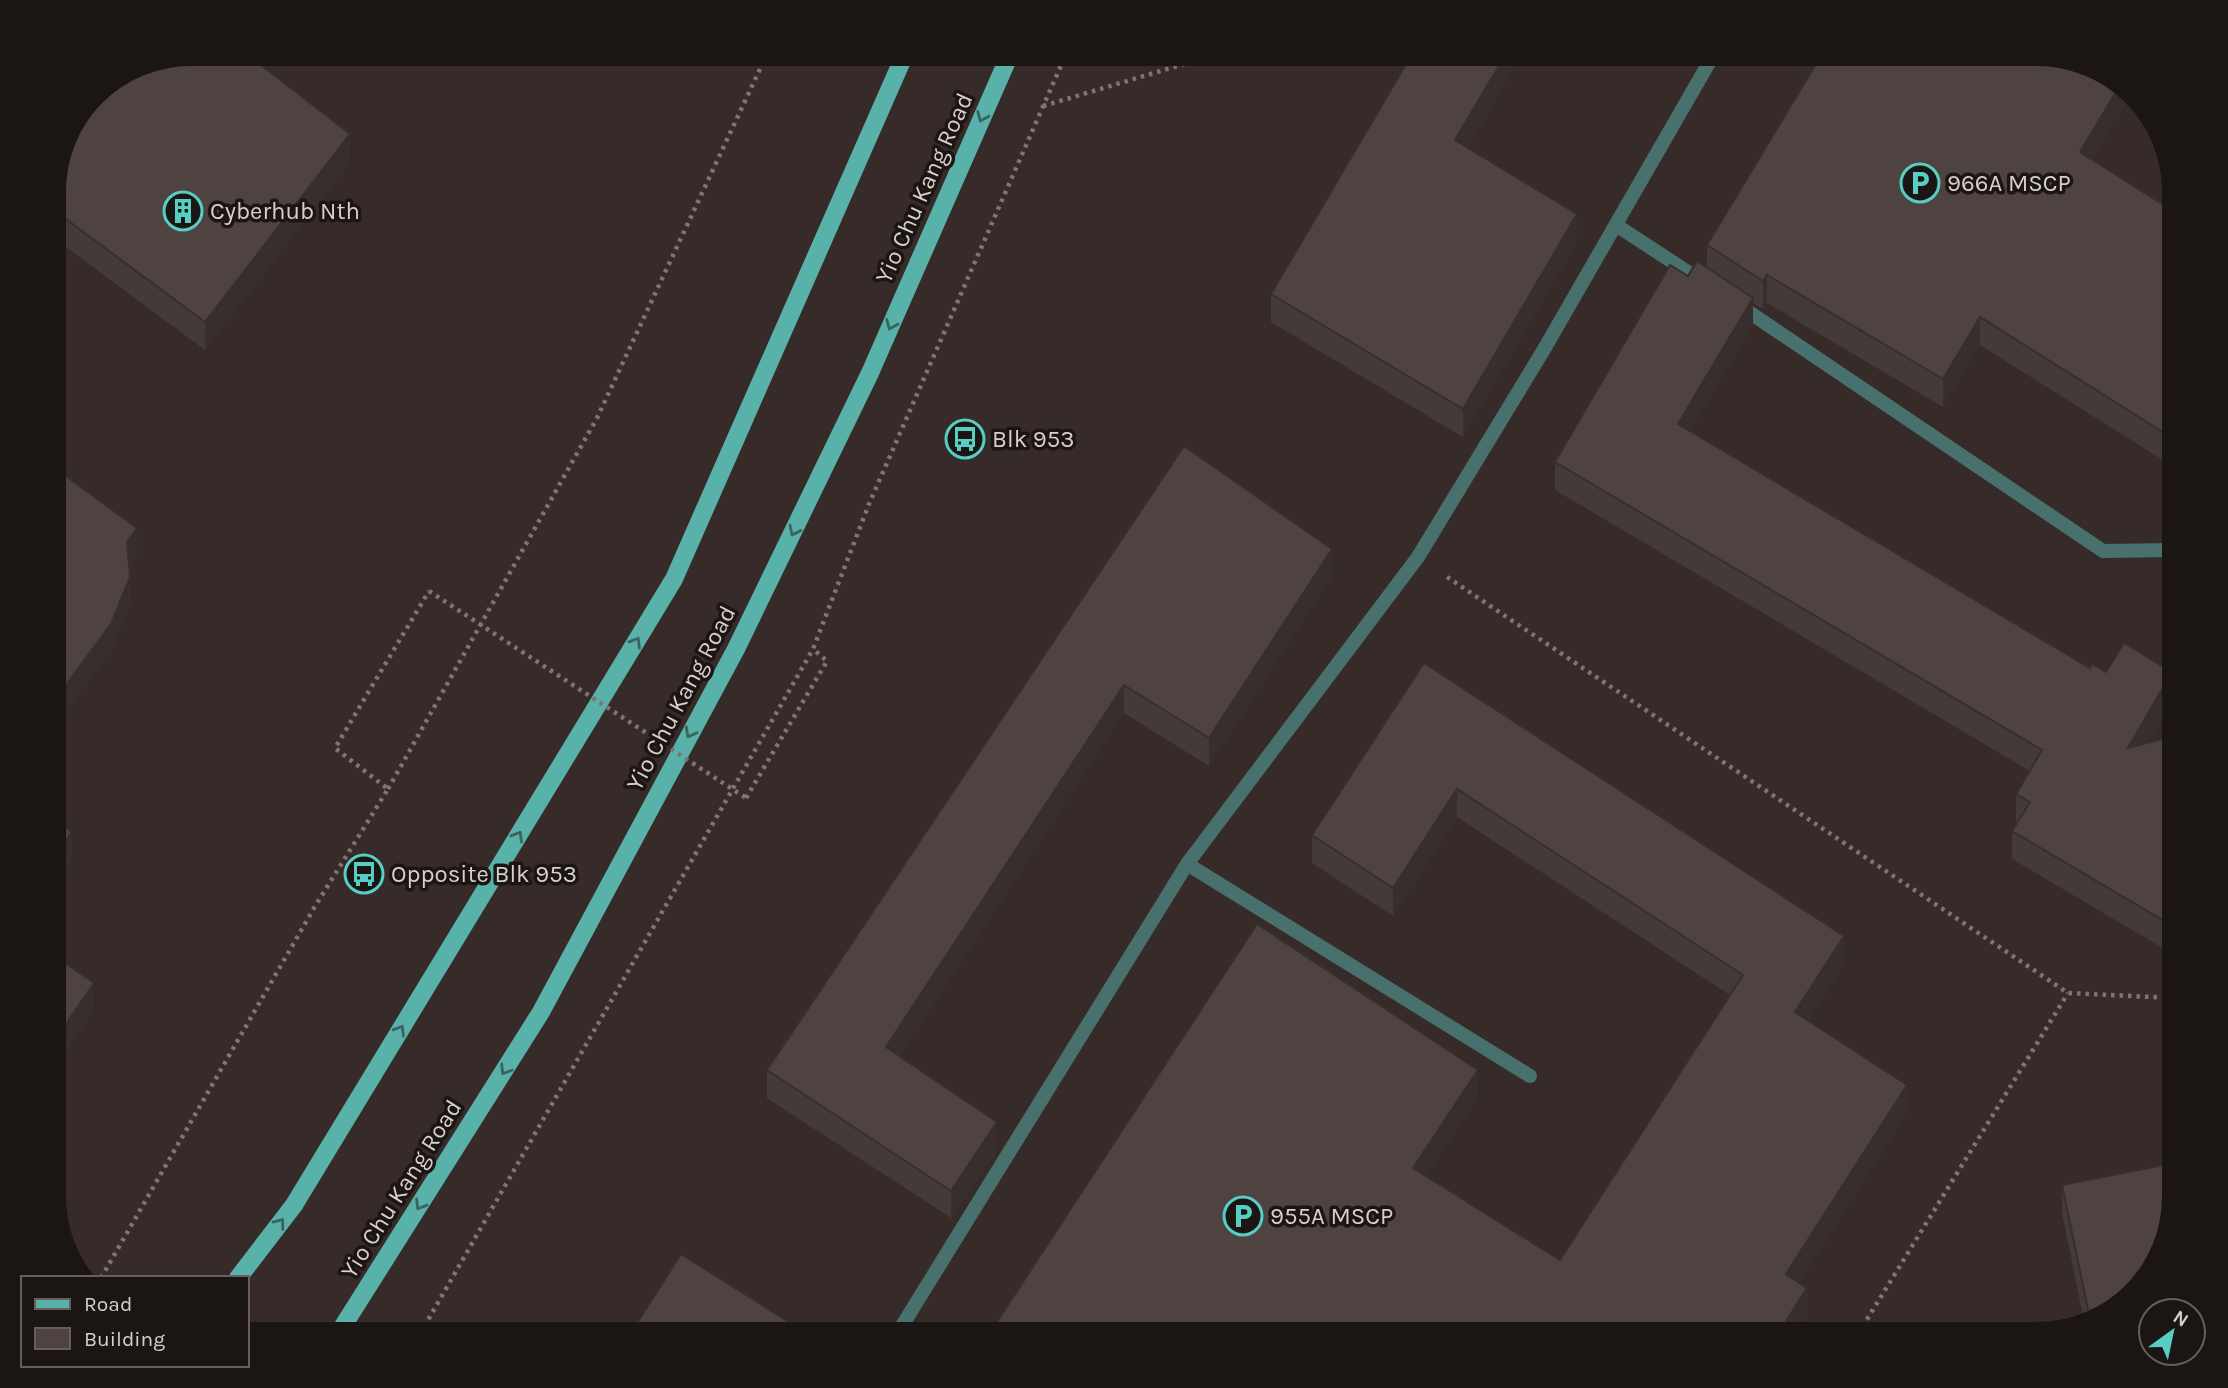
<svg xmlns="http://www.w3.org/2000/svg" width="2228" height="1388" font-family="Karla,sans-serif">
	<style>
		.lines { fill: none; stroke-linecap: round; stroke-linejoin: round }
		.path { stroke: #7f7473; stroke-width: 4.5; stroke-dasharray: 3.5 5; stroke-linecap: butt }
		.service { stroke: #48716d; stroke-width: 14 }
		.primary { stroke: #59b2aa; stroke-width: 18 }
		.path-bridge { stroke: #7f7473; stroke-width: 4.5; stroke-dasharray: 3.5 5; stroke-linecap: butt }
		.wall { fill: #443a38 }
		.shaded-wall { fill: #372f2e }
		.building { fill: #4f4341; stroke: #372f2e; stroke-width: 2 }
		.oneway { stroke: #3a645f }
		.labels { text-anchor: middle; stroke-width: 7; stroke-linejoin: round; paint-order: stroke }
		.poi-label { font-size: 24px; fill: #d7cfce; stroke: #1b1514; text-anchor: start }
		.street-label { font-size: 24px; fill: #d7cfce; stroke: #1b1514 }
	</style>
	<rect width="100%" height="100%" fill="#372b29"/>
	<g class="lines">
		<g class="path">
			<path d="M 1043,106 L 1218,54"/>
			<path d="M 1447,577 L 2068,993 L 2174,998"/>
			<path d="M 388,789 L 597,418 L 767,54"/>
			<path d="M 746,798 L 827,661 L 813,649"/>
			<path d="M 101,1278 L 314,908 L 388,789 L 335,748 L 429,591"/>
			<path d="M 420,1334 L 813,649 L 869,504 L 1066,54"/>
			<path d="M 1858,1334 L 2068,993"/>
		</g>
		<g class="service">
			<path d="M 1616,225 L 1706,284"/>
			<path d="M 1737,304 L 2103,551 L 2174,550"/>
			<path d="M 1187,864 L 1530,1076"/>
			<path d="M 897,1334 L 1187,864 L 1418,557 L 1543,351 L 1714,54"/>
		</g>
		<g class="primary">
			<path d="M 238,1278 L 294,1205 L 674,579 L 905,54"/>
			<path d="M 338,1334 L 541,1012 L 736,649 L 870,373 L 1010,54"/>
		</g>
		<path class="path-bridge" d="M 429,591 L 746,798"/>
	</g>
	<g class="wall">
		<path d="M 407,54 L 427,54 L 420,64 Z"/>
		<path d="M 1412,54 L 1522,54 L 1467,148 L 1577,242 L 1463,437 L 1271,322 L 1271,294 Z"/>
		<path d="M 2092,160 L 2173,211 L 2174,467 L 1980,345 L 1943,407 L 1767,303 L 1763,309 L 1753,303 L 1753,326 L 1690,431 L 2090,668 L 2106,672 L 2172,700 L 2147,743 L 2174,736 L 2174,936 L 2166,950 L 2012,859 L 2012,831 L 2017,823 L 2016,822 L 2016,794 L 2030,771 L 1555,490 L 1555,462 L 1688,276 L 1707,268 L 1707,245 Z"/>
		<path d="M 350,162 L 205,350 L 55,239 L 55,183 Z"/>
		<path d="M 1184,446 L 1332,576 L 1209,766 L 1124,713 L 899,1056 L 997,1150 L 951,1218 L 767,1098 L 767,1070 Z"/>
		<path d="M 1424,663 L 1844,964 L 1808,1020 L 1907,1113 L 1799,1282 L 1807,1316 L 1796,1334 L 989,1334 L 1478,1097 L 1426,1176 L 1560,1260 L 1730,995 L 1457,817 L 1393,916 L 1312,863 L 1312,835 Z"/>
		<path d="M 2062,1185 L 2105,1315 L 2084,1321 L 2062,1213 Z"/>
	</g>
	<g class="shaded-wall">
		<path d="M 420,54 L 427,54 L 420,64 Z"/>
		<path d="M 1506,54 L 1522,54 L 1455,168 L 1455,140 Z"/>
		<path d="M 2119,87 L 2130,97 L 2080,180 L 2080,152 Z"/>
		<path d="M 350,134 L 350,162 L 205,350 L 205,322 Z"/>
		<path d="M 1577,214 L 1577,242 L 1463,437 L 1463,409 Z"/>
		<path d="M 1767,275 L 1767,303 L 1763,309 L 1763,281 Z"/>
		<path d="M 1753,298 L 1753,326 L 1678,452 L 1678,424 Z"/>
		<path d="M 1980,317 L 1980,345 L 1943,407 L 1943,379 Z"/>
		<path d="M 137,528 L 137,556 L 127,570 L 127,542 Z"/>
		<path d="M 1332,549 L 1332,576 L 1209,766 L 1209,738 Z"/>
		<path d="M 130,577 L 130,605 L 111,652 L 65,714 L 55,719 L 55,691 Z"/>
		<path d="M 2172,672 L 2172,700 L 2128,776 L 2128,748 Z"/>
		<path d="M 1124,685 L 1124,713 L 886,1075 L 886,1047 Z"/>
		<path d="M 1457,789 L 1457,817 L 1393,916 L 1393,888 Z"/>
		<path d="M 72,832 L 72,860 L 55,884 L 55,856 Z"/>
		<path d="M 2174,908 L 2174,936 L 2166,950 L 2166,922 Z"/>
		<path d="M 1844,936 L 1844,964 L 1795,1040 L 1795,1012 Z"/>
		<path d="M 94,983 L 94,1011 L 55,1068 L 55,1040 Z"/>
		<path d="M 1478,1070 L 1478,1097 L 1413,1196 L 1413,1168 Z"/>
		<path d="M 1907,1085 L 1907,1113 L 1786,1302 L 1786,1274 Z"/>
		<path d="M 997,1122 L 997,1150 L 951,1218 L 951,1191 Z"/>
		<path d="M 1807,1288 L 1807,1316 L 1796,1334 L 1778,1334 Z"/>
	</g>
	<g class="building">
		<path d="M 192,54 L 247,54 L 350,134 L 205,322 L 55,211 L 55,183 L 65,139 L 95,94 L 140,65 Z"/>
		<path d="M 1412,54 L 1506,54 L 1455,140 L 1577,214 L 1463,409 L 1271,294 Z"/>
		<path d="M 1822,54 L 2036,54 L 2105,73 L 2119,87 L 2080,152 L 2173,211 L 2174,439 L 1980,317 L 1943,379 L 1767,275 L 1763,281 L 1707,245 Z"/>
		<path d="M 1697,261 L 1753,298 L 1678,424 L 2090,668 L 2092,664 L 2106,672 L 2124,643 L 2172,672 L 2128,748 L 2174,736 L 2174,908 L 2166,922 L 2012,831 L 2030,802 L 2016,794 L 2042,750 L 1555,462 L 1670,265 L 1688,276 Z"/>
		<path d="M 1184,446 L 1332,549 L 1209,738 L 1124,685 L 886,1047 L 997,1122 L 951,1191 L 767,1070 Z"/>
		<path d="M 63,474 L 137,528 L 127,542 L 130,577 L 111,624 L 65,686 L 55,691 L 55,480 L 57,481 Z"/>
		<path d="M 1424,663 L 1844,936 L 1795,1012 L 1907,1085 L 1786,1274 L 1807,1288 L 1778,1334 L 989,1334 L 1257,924 L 1478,1070 L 1413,1168 L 1560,1260 L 1743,975 L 1457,789 L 1393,888 L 1312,835 Z"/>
		<path d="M 55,820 L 72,832 L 55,856 Z"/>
		<path d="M 55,956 L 94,983 L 55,1040 Z"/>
		<path d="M 2174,1163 L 2174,1196 L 2155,1265 L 2105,1315 L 2090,1319 L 2062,1185 Z"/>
		<path d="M 681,1254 L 808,1334 L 630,1334 Z"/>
	</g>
	<defs><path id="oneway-chevron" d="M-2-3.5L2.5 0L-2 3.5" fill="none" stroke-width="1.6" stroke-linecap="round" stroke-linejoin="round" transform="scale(1.75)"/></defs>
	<g class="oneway">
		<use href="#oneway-chevron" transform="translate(982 117) rotate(114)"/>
		<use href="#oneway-chevron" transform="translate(891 325) rotate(114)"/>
		<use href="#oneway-chevron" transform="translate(794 531) rotate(116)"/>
		<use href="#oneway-chevron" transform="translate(636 642) rotate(-59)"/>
		<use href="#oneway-chevron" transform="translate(690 733) rotate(118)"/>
		<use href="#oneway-chevron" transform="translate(518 836) rotate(-59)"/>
		<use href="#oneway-chevron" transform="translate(400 1030) rotate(-59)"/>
		<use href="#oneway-chevron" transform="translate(505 1070) rotate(122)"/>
		<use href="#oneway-chevron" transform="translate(420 1205) rotate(121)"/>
		<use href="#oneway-chevron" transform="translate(280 1223) rotate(-53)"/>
	</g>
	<defs>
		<symbol id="parking-ring" viewBox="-11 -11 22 22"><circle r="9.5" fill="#1b1514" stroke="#56cec4" stroke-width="1.5"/><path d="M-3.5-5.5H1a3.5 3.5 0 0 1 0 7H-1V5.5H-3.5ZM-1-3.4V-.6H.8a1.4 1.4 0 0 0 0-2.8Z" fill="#56cec4"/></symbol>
		<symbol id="building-ring" viewBox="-11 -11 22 22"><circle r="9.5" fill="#1b1514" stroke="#56cec4" stroke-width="1.5"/><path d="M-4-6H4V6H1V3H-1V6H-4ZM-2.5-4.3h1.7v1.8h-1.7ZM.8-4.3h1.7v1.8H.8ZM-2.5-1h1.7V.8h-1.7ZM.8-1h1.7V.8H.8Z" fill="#56cec4"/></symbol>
		<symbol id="bus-ring" viewBox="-11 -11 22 22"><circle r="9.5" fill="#1b1514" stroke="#56cec4" stroke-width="1.5"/><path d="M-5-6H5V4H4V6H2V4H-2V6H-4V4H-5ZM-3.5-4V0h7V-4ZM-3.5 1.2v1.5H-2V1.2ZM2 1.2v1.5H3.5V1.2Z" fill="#56cec4"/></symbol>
	</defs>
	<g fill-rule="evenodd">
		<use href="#parking-ring" x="1898" y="161" width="44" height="44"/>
		<use href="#building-ring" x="161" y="189" width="44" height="44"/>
		<use href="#bus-ring" x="943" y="417" width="44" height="44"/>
		<use href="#bus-ring" x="342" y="852" width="44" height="44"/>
		<use href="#parking-ring" x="1221" y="1194" width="44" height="44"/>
	</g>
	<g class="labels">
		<g class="poi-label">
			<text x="1947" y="191">966A MSCP</text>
			<text x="210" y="219">Cyberhub Nth</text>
			<text x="992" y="447">Blk 953</text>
			<text x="391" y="882">Opposite Blk 953</text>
			<text x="1270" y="1224">955A MSCP</text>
		</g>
		<g class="street-label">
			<text transform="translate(924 188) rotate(-66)" y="8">Yio Chu Kang Road</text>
			<text transform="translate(681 698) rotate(-62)" y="8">Yio Chu Kang Road</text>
			<text transform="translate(401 1189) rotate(-58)" y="8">Yio Chu Kang Road</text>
		</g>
	</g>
	<path d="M0 0H2228V1388H0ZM191 66H2037A125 125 0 0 1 2162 191V1197A125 125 0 0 1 2037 1322H191A125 125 0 0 1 66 1197V191A125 125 0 0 1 191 66Z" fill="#1b1514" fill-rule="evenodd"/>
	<rect x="21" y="1276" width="228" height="91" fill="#1b1514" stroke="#665f5e" stroke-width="2"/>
	<rect x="35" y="1299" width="35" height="10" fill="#59b2aa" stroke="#665f5e" stroke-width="2"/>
	<text x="84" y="1311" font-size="21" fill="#d7cfce">Road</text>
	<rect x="35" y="1328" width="35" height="21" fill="#4f4341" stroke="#665f5e" stroke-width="2"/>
	<text x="84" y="1346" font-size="21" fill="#d7cfce">Building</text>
	<g transform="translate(2172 1332) rotate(33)"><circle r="33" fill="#1b1514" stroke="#665f5e" stroke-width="2"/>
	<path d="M0-5L12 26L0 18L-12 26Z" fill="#56cec4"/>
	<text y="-10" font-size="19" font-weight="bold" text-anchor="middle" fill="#d7cfce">N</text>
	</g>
</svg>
